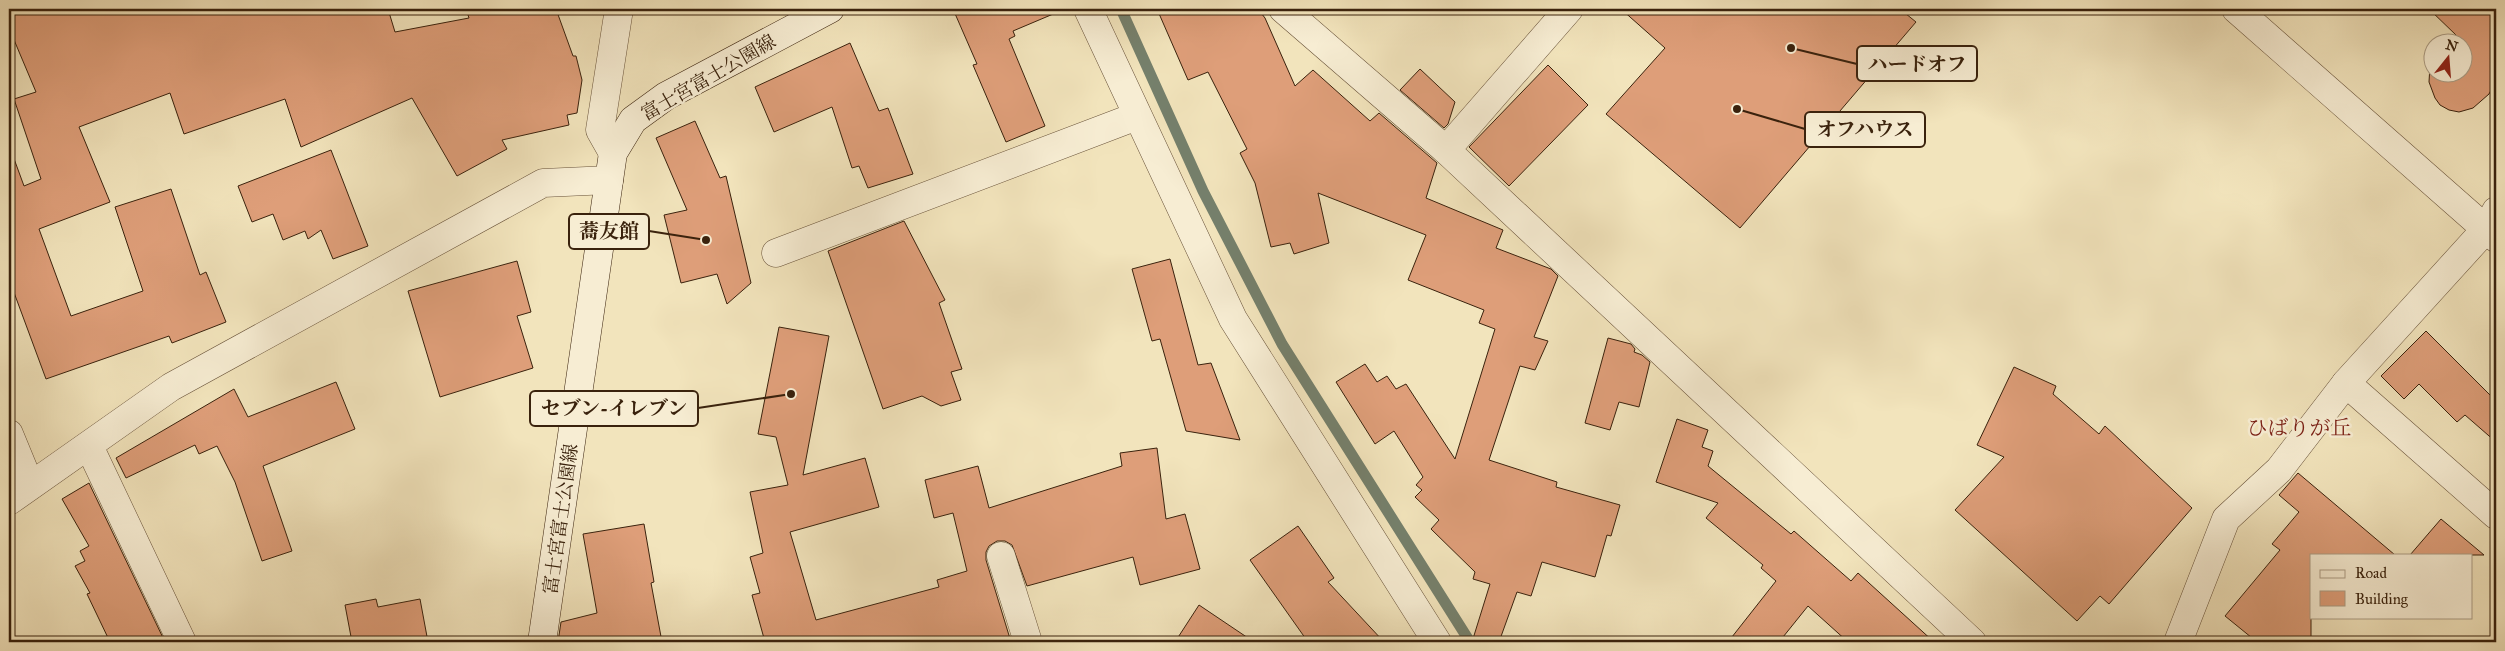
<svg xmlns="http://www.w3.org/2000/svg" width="2505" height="651" font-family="'IM FELL Great Primer','Noto Serif JP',serif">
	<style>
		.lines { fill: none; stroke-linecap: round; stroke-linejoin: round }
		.stream { stroke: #75806c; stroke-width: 11 }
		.building { fill: #de9e79; stroke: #3a220d }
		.minor-casing { stroke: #685239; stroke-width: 29 }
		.tertiary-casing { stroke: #685239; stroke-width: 29 }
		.secondary-casing { stroke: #3a220d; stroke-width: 29 }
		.minor { stroke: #f7edd3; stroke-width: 28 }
		.tertiary { stroke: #f7edd3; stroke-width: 28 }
		.secondary { stroke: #f7edd3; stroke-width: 28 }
		.labels { text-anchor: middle; stroke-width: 5; stroke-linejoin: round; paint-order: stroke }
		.street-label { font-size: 19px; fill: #3a220d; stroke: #f7edd3 }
		.quarter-label { font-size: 21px; fill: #7a1f14; stroke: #f7edd3 }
		.leader { fill: none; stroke: #3a220d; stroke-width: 2 }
		.callout-dot { fill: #3a220d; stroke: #f7edd3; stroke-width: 2 }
		.callout { fill: #f7edd3; stroke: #3a220d; stroke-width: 2 }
		.callout-label { font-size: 20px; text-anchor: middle; font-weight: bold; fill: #3a220d }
	</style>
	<rect width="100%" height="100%" fill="#f2e4bc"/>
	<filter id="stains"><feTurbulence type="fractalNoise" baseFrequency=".004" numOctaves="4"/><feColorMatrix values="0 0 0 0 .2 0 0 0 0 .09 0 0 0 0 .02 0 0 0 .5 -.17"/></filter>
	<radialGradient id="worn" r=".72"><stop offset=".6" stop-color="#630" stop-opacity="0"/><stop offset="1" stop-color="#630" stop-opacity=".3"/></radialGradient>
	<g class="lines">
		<path class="stream" d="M 1121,9 L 1203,191 L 1282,344 L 1470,642"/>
	</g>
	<g class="building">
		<path d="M 26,9 L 388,9 L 395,32 L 469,18 L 466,9 L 556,9 L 573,56 L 576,56 L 582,80 L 577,113 L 567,115 L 569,125 L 502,140 L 507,149 L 457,176 L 412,98 L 301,147 L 285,99 L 184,134 L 170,93 L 79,127 L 110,202 L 39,229 L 71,316 L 143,291 L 115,207 L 171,189 L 200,275 L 206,272 L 226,322 L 172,343 L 169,336 L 46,379 L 9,279 L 9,157 L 13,156 L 24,186 L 41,179 L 14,99 L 36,92 L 9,28 L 9,14 Z"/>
		<path d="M 953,9 L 1065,9 L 1013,31 L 1015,36 L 1009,39 L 1045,126 L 1006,142 L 973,65 L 977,64 Z"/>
		<path d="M 1157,9 L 1258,9 L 1265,18 L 1295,86 L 1313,70 L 1370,121 L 1379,113 L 1437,163 L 1426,198 L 1503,230 L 1496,248 L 1551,269 L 1558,276 L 1534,337 L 1548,341 L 1535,370 L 1520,366 L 1489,460 L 1557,482 L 1556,487 L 1620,505 L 1611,536 L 1607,535 L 1595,577 L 1542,562 L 1531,596 L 1517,592 L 1499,642 L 1472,642 L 1490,584 L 1473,579 L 1475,572 L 1431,529 L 1439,520 L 1415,497 L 1422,490 L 1416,485 L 1423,477 L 1394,431 L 1375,444 L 1336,382 L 1365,364 L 1377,382 L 1387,376 L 1396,389 L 1406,384 L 1455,459 L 1495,329 L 1479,323 L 1484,310 L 1408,280 L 1426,235 L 1318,193 L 1329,243 L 1294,254 L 1290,243 L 1271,247 L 1255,183 L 1240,153 L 1247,149 L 1208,72 L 1188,80 Z"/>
		<path d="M 1621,9 L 1900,9 L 1916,22 L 1740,228 L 1606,114 L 1665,48 Z"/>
		<path d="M 2429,9 L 2496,9 L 2496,81 L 2489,94 L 2473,108 L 2459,112 L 2449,110 L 2440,105 L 2435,98 L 2429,82 L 2430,65 L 2432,62 L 2432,72 L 2462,72 L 2462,42 L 2451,42 L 2457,36 Z"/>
		<path d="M 850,43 L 879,111 L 888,108 L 913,174 L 868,188 L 859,166 L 852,168 L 832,107 L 774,132 L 755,87 Z"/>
		<path d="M 1548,65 L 1588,105 L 1509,186 L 1469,147 Z"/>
		<path d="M 1420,69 L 1455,102 L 1448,124 L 1444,128 L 1400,90 Z"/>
		<path d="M 695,121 L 720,178 L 726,176 L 751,283 L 727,304 L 717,274 L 681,283 L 664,215 L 687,210 L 656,138 Z"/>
		<path d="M 331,150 L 368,246 L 333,259 L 321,230 L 308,239 L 305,231 L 283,240 L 273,214 L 252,222 L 238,186 Z"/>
		<path d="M 904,221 L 945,300 L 939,303 L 962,369 L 951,372 L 961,400 L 941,406 L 922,396 L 883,409 L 828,251 Z"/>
		<path d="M 1170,259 L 1198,365 L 1211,363 L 1240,440 L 1186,431 L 1160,339 L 1152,341 L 1132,269 Z"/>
		<path d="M 517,261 L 531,312 L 517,316 L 533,368 L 440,397 L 408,291 Z"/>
		<path d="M 779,327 L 829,336 L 803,475 L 865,458 L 879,507 L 790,532 L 816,620 L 939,587 L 937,580 L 967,571 L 953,513 L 934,518 L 925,480 L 978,466 L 989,508 L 1122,466 L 1120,453 L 1157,448 L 1166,519 L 1185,514 L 1200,569 L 1140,585 L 1133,557 L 1027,586 L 1012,545 L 1005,541 L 997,541 L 989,546 L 986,552 L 986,560 L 1011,642 L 765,642 L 752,595 L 760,593 L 750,557 L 763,553 L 750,492 L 788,485 L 776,437 L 758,434 Z"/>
		<path d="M 2426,331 L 2496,401 L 2496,442 L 2465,415 L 2457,422 L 2419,384 L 2404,399 L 2381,376 Z"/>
		<path d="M 1608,338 L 1631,344 L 1635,349 L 1634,352 L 1642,355 L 1650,362 L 1639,407 L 1619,402 L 1610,430 L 1585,423 Z"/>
		<path d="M 2014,367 L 2056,386 L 2053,394 L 2099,434 L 2105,426 L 2192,508 L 2109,604 L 2100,596 L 2077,621 L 1955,510 L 2004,457 L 1977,445 Z"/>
		<path d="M 336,382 L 355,429 L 263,466 L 292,551 L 262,561 L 235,482 L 217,446 L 199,454 L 195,445 L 126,478 L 116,458 L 234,389 L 248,417 Z"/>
		<path d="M 1677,419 L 1708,430 L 1702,447 L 1713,451 L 1708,466 L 1791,534 L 1794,531 L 1851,581 L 1858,573 L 1934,642 L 1848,642 L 1808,606 L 1779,642 L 1728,642 L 1776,581 L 1761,568 L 1763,565 L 1706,518 L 1718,503 L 1656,482 Z"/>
		<path d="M 2298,473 L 2395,555 L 2311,555 L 2311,642 L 2257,642 L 2225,616 L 2280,550 L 2272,544 L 2299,512 L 2279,495 Z"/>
		<path d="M 89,483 L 165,642 L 110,642 L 87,594 L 90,593 L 75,566 L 85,561 L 80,551 L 89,546 L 62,499 Z"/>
		<path d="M 2441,519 L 2484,555 L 2410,555 Z"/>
		<path d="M 644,524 L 654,582 L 651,583 L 662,642 L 558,642 L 561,622 L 597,613 L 583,534 Z"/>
		<path d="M 1298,526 L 1334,578 L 1328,582 L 1384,642 L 1308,642 L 1250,560 Z"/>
		<path d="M 376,599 L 378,607 L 420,599 L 428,642 L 352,642 L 345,605 Z"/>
		<path d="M 1199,605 L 1254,642 L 1175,642 Z"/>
	</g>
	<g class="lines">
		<defs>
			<g id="minor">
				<path d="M 1283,9 L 1446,150 L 1972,642"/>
				<path d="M 1446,150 L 1569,9"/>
				<path d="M 613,153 L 600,130 L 619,9"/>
				<path d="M 776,253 L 1137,116"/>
				<path d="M 2346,383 L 2496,515"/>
				<path d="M 9,434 L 30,485"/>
				<path d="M 89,446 L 182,642"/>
				<path d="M 9,501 L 171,387 L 543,183 L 609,180"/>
				<path d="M 1001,556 L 1028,642"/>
			</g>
			<g id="tertiary">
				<path d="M 1088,9 L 1233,319 L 1437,642"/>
				<path d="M 2236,9 L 2496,238"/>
				<path d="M 2178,642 L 2226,519 L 2279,470 L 2346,383 L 2486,229 L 2496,211"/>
			</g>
			<path id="secondary" d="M 542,642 L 613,153 L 633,120 L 666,96 L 830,9"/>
		</defs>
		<use href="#minor" class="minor-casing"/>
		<use href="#tertiary" class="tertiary-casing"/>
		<use href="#secondary" class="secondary-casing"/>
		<use href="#minor" class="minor"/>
		<use href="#tertiary" class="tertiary"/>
		<use href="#secondary" class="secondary"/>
	</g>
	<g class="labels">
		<g class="street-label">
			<text transform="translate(708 77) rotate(-30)" y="7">富士宮富士公園線</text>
			<text transform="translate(560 519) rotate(-82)" y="7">富士宮富士公園線</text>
		</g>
		<g class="quarter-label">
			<text x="2299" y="435">ひばりが丘</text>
		</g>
	</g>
	<path class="leader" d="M1791 48L1857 64M1737 109L1805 129M706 240L649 231M791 394L698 408"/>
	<g class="callout-dot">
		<circle cx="1791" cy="48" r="5"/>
		<circle cx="1737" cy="109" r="5"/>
		<circle cx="706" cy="240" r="5"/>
		<circle cx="791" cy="394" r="5"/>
	</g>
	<g class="callout">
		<rect x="1857" y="46" width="120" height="35" rx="5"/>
		<rect x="1805" y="112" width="120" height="35" rx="5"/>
		<rect x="569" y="214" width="80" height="35" rx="5"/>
		<rect x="530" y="391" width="168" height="35" rx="5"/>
	</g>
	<g class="callout-label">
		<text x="1917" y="71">ハードオフ</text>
		<text x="1865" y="136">オフハウス</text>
		<text x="609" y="238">蕎友館</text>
		<text x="614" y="415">セブン-イレブン</text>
	</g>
	<rect width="2505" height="651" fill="none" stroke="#f2e4bc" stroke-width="30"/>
	<rect x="10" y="10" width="2485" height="631" fill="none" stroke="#3a220d" stroke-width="2.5"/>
	<rect x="15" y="15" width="2475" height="621" fill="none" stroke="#3a220d"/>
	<rect x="2310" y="554" width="162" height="65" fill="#f7edd3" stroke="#ab9c84"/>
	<rect x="2320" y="570" width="25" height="8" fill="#f7edd3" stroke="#ab9c84"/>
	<text x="2355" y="578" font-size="15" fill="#3a220d">Road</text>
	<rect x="2320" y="591" width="25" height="15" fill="#de9e79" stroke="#ab9c84"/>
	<text x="2355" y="604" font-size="15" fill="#3a220d">Building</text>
	<g transform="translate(2448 58) rotate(17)"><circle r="24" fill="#f7edd3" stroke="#ab9c84"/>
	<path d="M0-4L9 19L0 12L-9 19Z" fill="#8f2418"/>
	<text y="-8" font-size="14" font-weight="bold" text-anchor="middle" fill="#3a220d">N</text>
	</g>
	<rect width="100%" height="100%" filter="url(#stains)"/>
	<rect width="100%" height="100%" fill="url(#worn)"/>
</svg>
